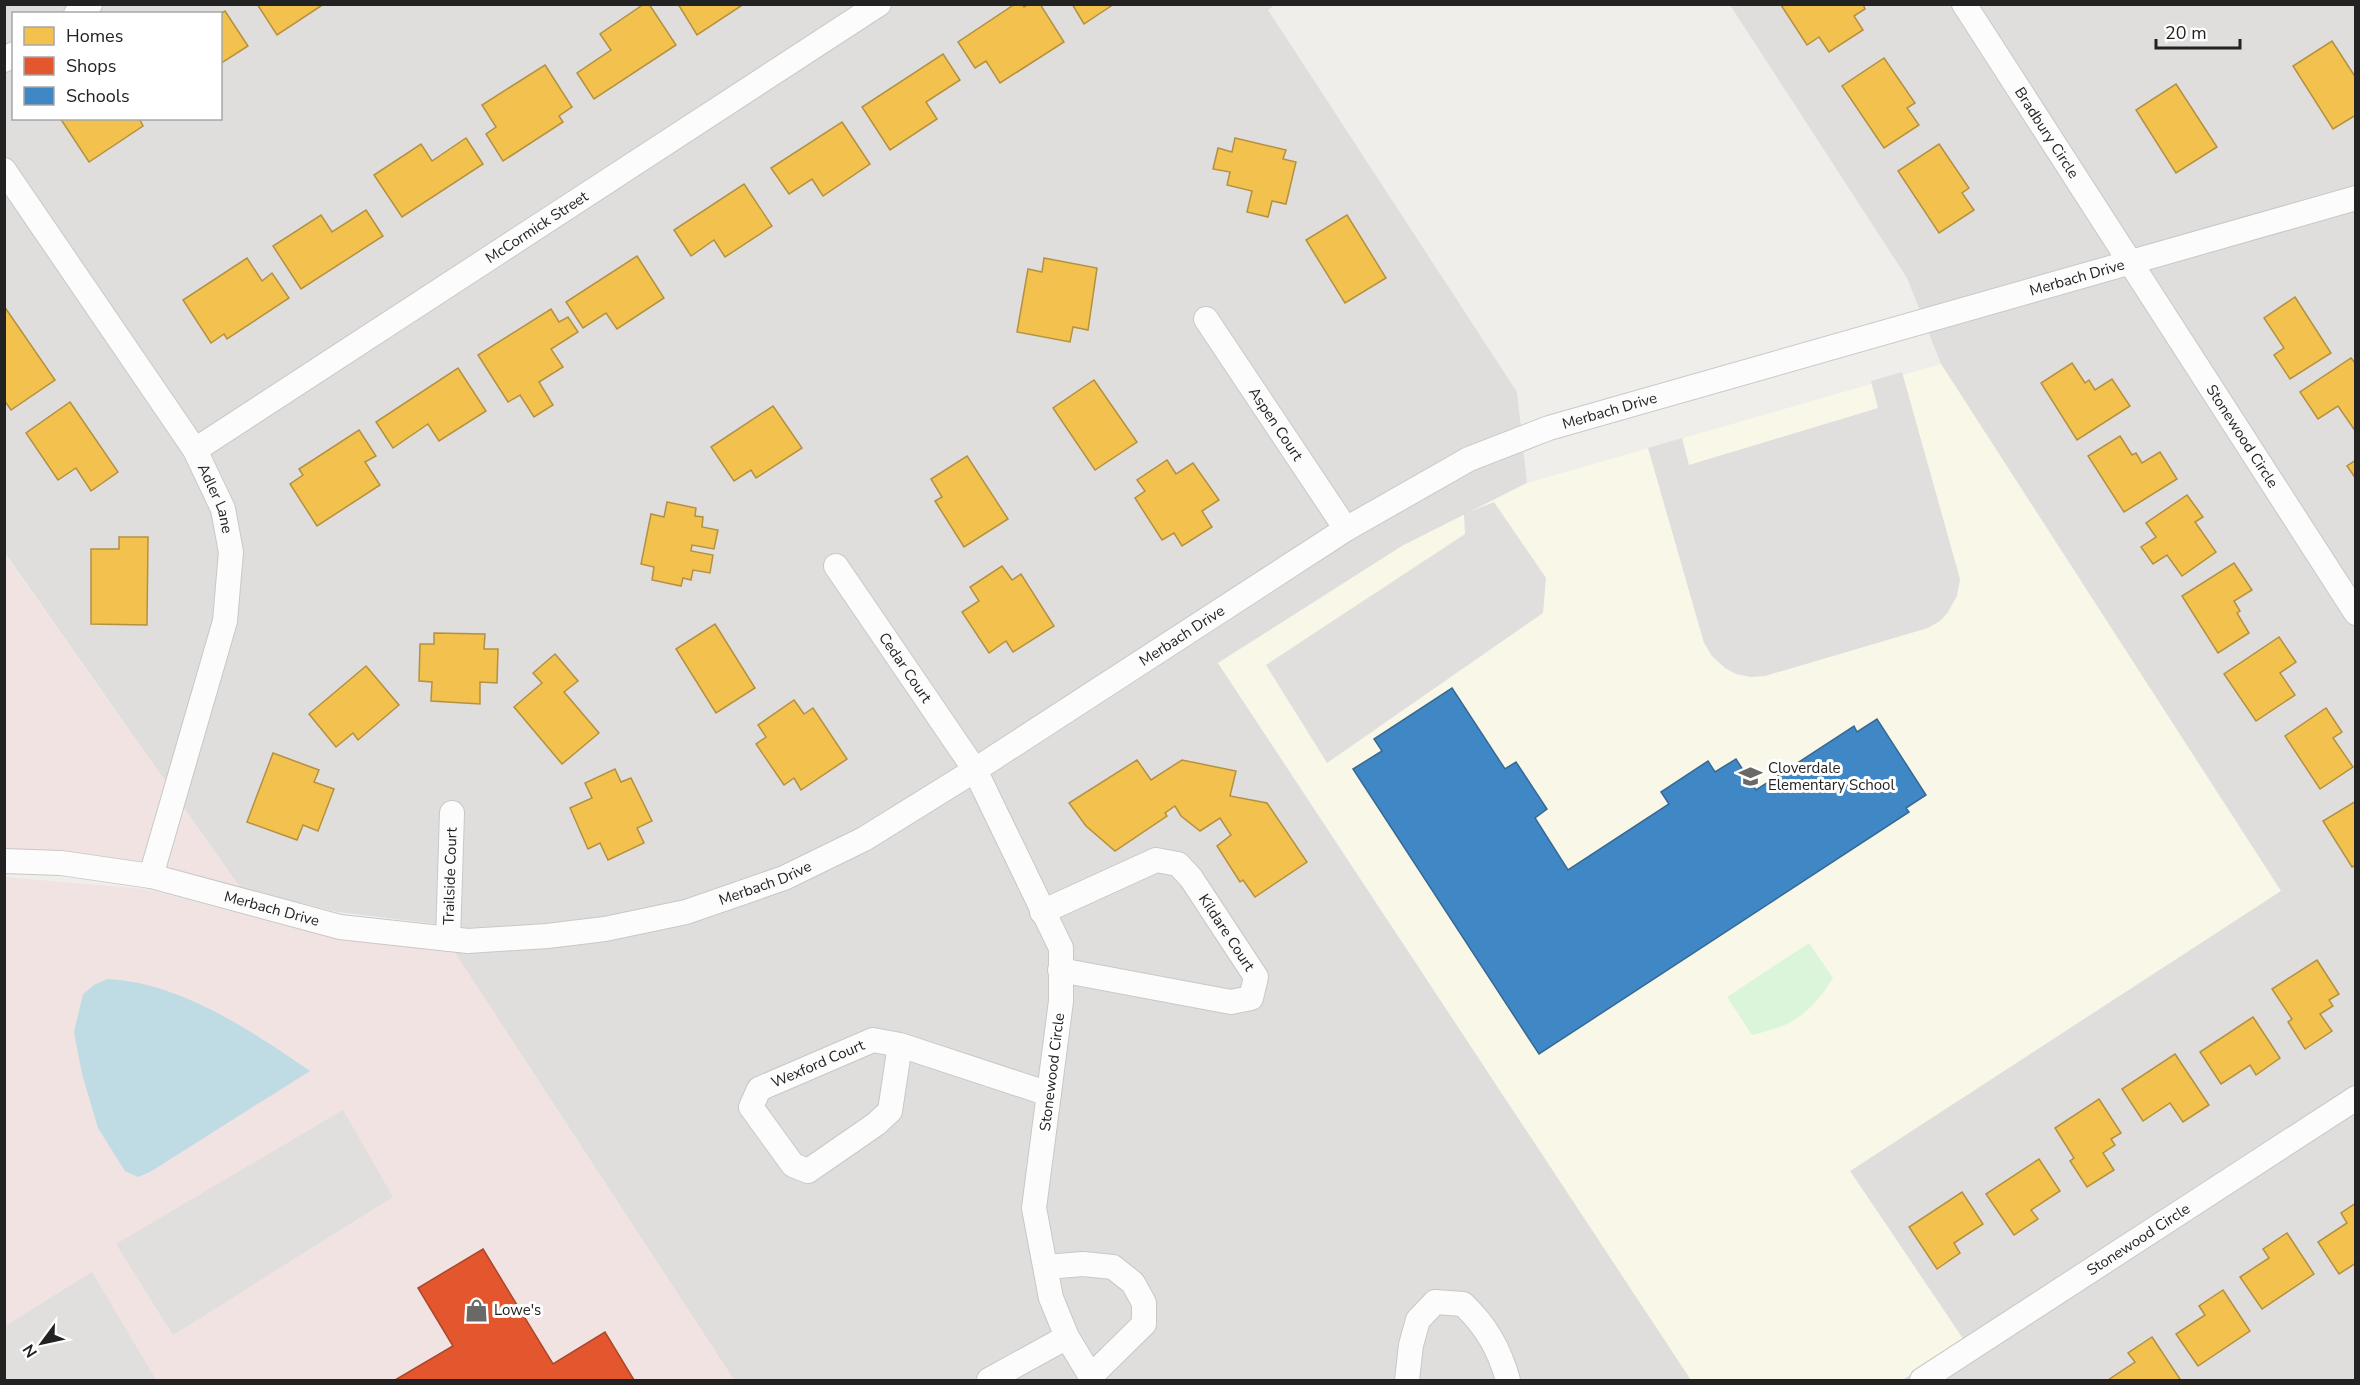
<svg xmlns="http://www.w3.org/2000/svg" width="2360" height="1385" font-family="'Nunito Sans',sans-serif">
	<style>
		.residential { fill: #dfdedc; fill-rule: evenodd }
		.commercial { fill: #f1e3e1 }
		.education { fill: #f8f7e8 }
		.park { fill: #daf5da }
		.parking { fill: #e0dfde }
		.water { fill: #bfdbe3 }
		.homes { fill: #f2c14e; stroke: #b49141; stroke-width: 1.5 }
		.shops { fill: #e4572e; stroke: #aa472a; stroke-width: 1.5 }
		.schools { fill: #3f88c5; stroke: #366994; stroke-width: 1.5 }
		.lines { fill: none; stroke-linecap: round; stroke-linejoin: round }
		.street-casing { stroke: #c9c8c7; stroke-width: 26 }
		.street { stroke: #fdfcfc; stroke-width: 24 }
		.labels { text-anchor: middle; stroke-width: 6; stroke-linejoin: round; paint-order: stroke }
		.street-label { font-size: 15px; fill: #222; stroke: #fff }
		.poi-label { font-size: 15px; fill: #222; stroke: #fff; text-anchor: start }
	</style>
	<rect width="100%" height="100%" fill="#f0eeeb"/>
	<g class="residential">
		<path d="M 4,5 L 1275,5 L 1268,10 L 1517,392 L 1527,483 L 1402,546 L 1218,663 L 1691,1380 L 734,1380 L 436,924 L 338,912 L 241,889 L 5,553 ZM 14,14 L 220,14 L 220,118 L 14,118 Z"/>
		<path d="M 1730,5 L 2355,5 L 2355,1380 L 1902,1380 L 1963,1340 L 1850,1171 L 2280,891 L 1941,364 L 1907,278 Z"/>
	</g>
	<g class="commercial">
		<path d="M 4,553 L 241,889 L 120,859 L 5,850 Z"/>
		<path d="M 4,877 L 146,889 L 333,937 L 455,953 L 734,1380 L 5,1380 Z"/>
	</g>
	<path class="education" d="M 1941,364 L 2281,891 L 1850,1171 L 1964,1340 L 1902,1380 L 1691,1380 L 1218,663 L 1402,546 L 1527,483 Z"/>
	<path class="park" d="M 1809,943 L 1833,978 C 1810,1014 1793,1026 1752,1035 L 1727,997 Z"/>
	<g class="parking">
		<path d="M 1902,372 L 1960,579 L 1957,596 L 1948,612 L 1940,621 L 1928,628 L 1765,676 L 1751,677 L 1736,674 L 1725,668 L 1712,656 L 1704,643 L 1648,448 L 1682,438 L 1689,465 L 1878,408 L 1871,381 Z"/>
		<path d="M 1494,502 L 1546,578 L 1543,613 L 1327,763 L 1266,665 L 1465,534 L 1464,514 Z"/>
		<path d="M 343,1110 L 393,1197 L 173,1335 L 116,1244 Z"/>
		<path d="M 92,1272 L 156,1380 L 5,1380 L 5,1326 Z"/>
	</g>
	<path class="water" d="M 107,979 C 179,982 252,1031 310,1071 L 150,1172 L 138,1177 L 125,1171 L 98,1128 L 82,1074 L 74,1032 L 83,994 L 94,985 Z"/>
	<g class="homes">
		<path d="M 257,4 L 324,4 L 277,35 Z"/>
		<path d="M 644,4 L 649,4 L 676,45 L 594,99 L 577,73 L 611,50 L 600,34 Z"/>
		<path d="M 678,4 L 744,4 L 697,35 Z"/>
		<path d="M 1015,4 L 1022,4 L 1024,7 L 1029,4 L 1040,4 L 1064,42 L 1000,83 L 986,61 L 975,68 L 958,42 Z"/>
		<path d="M 1072,4 L 1114,4 L 1084,24 Z"/>
		<path d="M 1863,4 L 1865,9 L 1854,16 L 1863,30 L 1829,52 L 1819,37 L 1807,45 L 1781,5 Z"/>
		<path d="M 225,11 L 248,46 L 220,64 L 220,14 Z"/>
		<path d="M 2332,41 L 2356,78 L 2356,115 L 2333,129 L 2293,66 Z"/>
		<path d="M 943,54 L 960,80 L 926,102 L 937,119 L 890,150 L 862,107 Z"/>
		<path d="M 1884,58 L 1915,103 L 1907,108 L 1919,125 L 1884,148 L 1842,86 Z"/>
		<path d="M 545,65 L 572,107 L 559,116 L 563,122 L 503,161 L 486,134 L 496,127 L 482,105 Z"/>
		<path d="M 2176,84 L 2217,147 L 2176,173 L 2136,110 Z"/>
		<path d="M 60,118 L 139,118 L 143,126 L 89,162 Z"/>
		<path d="M 842,122 L 870,164 L 823,196 L 812,179 L 789,194 L 771,168 Z"/>
		<path d="M 466,138 L 483,164 L 402,217 L 374,175 L 421,144 L 432,161 Z"/>
		<path d="M 1235,138 L 1286,150 L 1283,159 L 1296,162 L 1286,204 L 1272,201 L 1268,217 L 1247,212 L 1252,191 L 1227,185 L 1230,172 L 1213,169 L 1218,148 L 1232,152 Z"/>
		<path d="M 1939,144 L 1969,188 L 1962,193 L 1974,210 L 1939,233 L 1898,171 Z"/>
		<path d="M 744,184 L 772,226 L 725,257 L 714,240 L 691,256 L 674,230 Z"/>
		<path d="M 366,210 L 383,236 L 301,289 L 273,246 L 321,215 L 332,232 Z"/>
		<path d="M 1347,215 L 1386,278 L 1345,303 L 1306,240 Z"/>
		<path d="M 637,256 L 664,298 L 617,329 L 606,313 L 583,328 L 566,302 Z"/>
		<path d="M 247,258 L 262,281 L 272,273 L 289,298 L 227,339 L 224,334 L 211,343 L 183,300 Z"/>
		<path d="M 1044,258 L 1097,268 L 1088,330 L 1073,327 L 1070,342 L 1017,332 L 1028,269 L 1042,272 Z"/>
		<path d="M 2295,297 L 2331,353 L 2290,379 L 2274,355 L 2284,348 L 2264,318 Z"/>
		<path d="M 4,306 L 55,380 L 11,410 L 4,400 Z"/>
		<path d="M 551,309 L 559,322 L 568,317 L 578,332 L 551,349 L 563,367 L 539,382 L 553,405 L 534,417 L 520,395 L 508,402 L 478,355 Z"/>
		<path d="M 2351,358 L 2356,364 L 2356,432 L 2338,406 L 2318,419 L 2300,392 Z"/>
		<path d="M 2072,363 L 2085,383 L 2089,380 L 2095,390 L 2112,379 L 2130,406 L 2077,440 L 2041,383 Z"/>
		<path d="M 458,368 L 486,411 L 439,441 L 428,424 L 393,448 L 376,422 Z"/>
		<path d="M 1094,380 L 1137,442 L 1095,470 L 1053,408 Z"/>
		<path d="M 70,402 L 118,472 L 91,491 L 76,468 L 58,480 L 26,433 Z"/>
		<path d="M 773,406 L 802,448 L 756,478 L 751,470 L 734,481 L 711,447 Z"/>
		<path d="M 359,430 L 376,456 L 365,462 L 380,485 L 317,526 L 290,484 L 303,475 L 299,469 Z"/>
		<path d="M 2120,436 L 2132,455 L 2136,453 L 2142,463 L 2160,452 L 2177,479 L 2124,512 L 2088,456 Z"/>
		<path d="M 967,456 L 1008,519 L 964,547 L 935,501 L 942,497 L 931,479 Z"/>
		<path d="M 1167,460 L 1176,474 L 1193,463 L 1219,500 L 1202,511 L 1212,527 L 1182,546 L 1174,533 L 1162,540 L 1135,498 L 1145,491 L 1137,480 Z"/>
		<path d="M 2356,460 L 2356,479 L 2347,466 Z"/>
		<path d="M 2187,495 L 2203,517 L 2195,522 L 2216,552 L 2182,576 L 2167,555 L 2153,564 L 2141,547 L 2156,537 L 2146,523 Z"/>
		<path d="M 667,502 L 696,508 L 695,516 L 703,517 L 702,527 L 718,530 L 714,549 L 692,545 L 691,551 L 713,555 L 710,573 L 693,570 L 691,580 L 683,578 L 681,586 L 652,580 L 654,567 L 641,564 L 651,514 L 664,517 Z"/>
		<path d="M 119,537 L 148,537 L 147,625 L 91,624 L 91,549 L 119,549 Z"/>
		<path d="M 2234,563 L 2252,590 L 2234,601 L 2240,611 L 2237,613 L 2249,633 L 2218,653 L 2182,596 Z"/>
		<path d="M 1002,566 L 1012,580 L 1021,574 L 1054,626 L 1013,652 L 1006,641 L 989,653 L 962,612 L 979,601 L 970,587 Z"/>
		<path d="M 715,624 L 755,688 L 716,713 L 676,649 Z"/>
		<path d="M 434,633 L 485,634 L 484,649 L 498,649 L 497,683 L 480,682 L 480,704 L 431,701 L 432,682 L 419,681 L 420,644 L 434,644 Z"/>
		<path d="M 2279,637 L 2296,662 L 2280,673 L 2295,695 L 2256,721 L 2224,674 Z"/>
		<path d="M 555,654 L 578,681 L 564,692 L 599,733 L 562,764 L 514,707 L 542,683 L 533,673 Z"/>
		<path d="M 366,666 L 399,705 L 358,740 L 353,733 L 336,747 L 309,714 Z"/>
		<path d="M 794,700 L 804,714 L 813,708 L 847,759 L 801,790 L 794,778 L 784,785 L 756,744 L 766,737 L 758,725 Z"/>
		<path d="M 2326,708 L 2342,732 L 2333,738 L 2353,767 L 2320,789 L 2285,736 Z"/>
		<path d="M 273,753 L 319,770 L 314,782 L 334,789 L 318,831 L 303,825 L 297,840 L 247,822 Z"/>
		<path d="M 1137,760 L 1151,780 L 1182,760 L 1236,771 L 1230,796 L 1267,803 L 1307,862 L 1255,897 L 1243,880 L 1240,882 L 1217,846 L 1231,835 L 1220,818 L 1200,831 L 1181,816 L 1175,806 L 1165,813 L 1167,816 L 1115,851 L 1086,826 L 1069,803 Z"/>
		<path d="M 615,769 L 621,782 L 631,778 L 652,821 L 637,828 L 644,843 L 608,860 L 600,843 L 588,849 L 570,808 L 592,798 L 585,783 Z"/>
		<path d="M 2356,801 L 2356,865 L 2352,867 L 2323,821 Z"/>
		<path d="M 2317,960 L 2339,994 L 2329,1000 L 2333,1006 L 2320,1014 L 2332,1031 L 2305,1049 L 2288,1022 L 2292,1019 L 2272,989 Z"/>
		<path d="M 2253,1017 L 2280,1058 L 2256,1075 L 2250,1065 L 2221,1084 L 2200,1052 Z"/>
		<path d="M 2175,1054 L 2209,1105 L 2183,1122 L 2170,1103 L 2143,1121 L 2122,1089 Z"/>
		<path d="M 2099,1099 L 2121,1133 L 2111,1139 L 2115,1145 L 2103,1153 L 2114,1170 L 2087,1187 L 2070,1161 L 2074,1158 L 2055,1128 Z"/>
		<path d="M 2039,1159 L 2060,1191 L 2031,1210 L 2038,1219 L 2014,1235 L 1986,1194 Z"/>
		<path d="M 1962,1192 L 1983,1224 L 1954,1243 L 1960,1253 L 1937,1269 L 1909,1227 Z"/>
		<path d="M 2356,1203 L 2356,1263 L 2339,1274 L 2318,1242 L 2347,1223 L 2341,1213 Z"/>
		<path d="M 2287,1233 L 2314,1274 L 2262,1309 L 2240,1277 L 2269,1258 L 2263,1249 Z"/>
		<path d="M 2223,1290 L 2250,1331 L 2198,1366 L 2176,1334 L 2205,1315 L 2199,1306 Z"/>
		<path d="M 2152,1337 L 2180,1379 L 2177,1380 L 2108,1380 L 2135,1362 L 2128,1353 Z"/>
	</g>
	<path class="shops" d="M 483,1249 L 553,1364 L 605,1332 L 634,1380 L 395,1380 L 453,1346 L 418,1288 Z"/>
	<path class="schools" d="M 1452,688 L 1505,769 L 1516,762 L 1547,809 L 1535,818 L 1568,870 L 1669,804 L 1661,792 L 1708,761 L 1715,772 L 1736,759 L 1756,790 L 1854,726 L 1857,732 L 1877,719 L 1926,795 L 1906,808 L 1909,812 L 1539,1054 L 1353,769 L 1382,751 L 1374,739 Z"/>
	<g class="lines">
		<defs>
			<g id="street">
				<path id="s1" d="M 1964,4 L 2356,613"/>
				<path d="M 76,14 L 90,4"/>
				<path d="M 4,60 L 14,54"/>
				<path id="s2" d="M 4,170 L 195,450 L 223,509 L 231,552 L 225,621 L 151,876"/>
				<path id="s3" d="M 1206,319 L 1346,529"/>
				<path id="s4" d="M 195,450 L 879,4"/>
				<path id="s5" d="M 836,566 L 975,770 L 1061,948 L 1061,1001 L 1034,1208 L 1051,1298 L 1067,1337 L 1093,1380"/>
				<path id="s6" d="M 4,861 L 61,863 L 151,876 L 340,927 L 468,941 L 547,936 L 605,929 L 686,912 L 784,878 L 864,839 L 975,770 L 1346,529 L 1469,459 L 1549,428 L 2356,198"/>
				<path id="s7" d="M 1042,912 L 1156,860 L 1178,864 L 1191,878 L 1256,977 L 1251,998 L 1231,1002 L 1060,970"/>
				<path id="s8" d="M 448,939 L 452,813"/>
				<path id="s9" d="M 900,1045 L 890,1111 L 876,1124 L 808,1171 L 793,1165 L 751,1107 L 759,1089 L 873,1040 L 900,1045 L 1049,1094"/>
				<path d="M 1046,1267 L 1083,1264 L 1113,1267 L 1133,1283 L 1144,1303 L 1144,1324 L 1090,1377"/>
				<path d="M 989,1380 L 1067,1337"/>
				<path d="M 1407,1380 L 1411,1345 L 1418,1320 L 1435,1302 L 1463,1304 C 1487,1327 1499,1349 1508,1380"/>
				<path id="s10" d="M 1922,1380 L 2356,1098"/>
			</g>
		</defs>
		<use href="#street" class="street-casing"/>
		<use href="#street" class="street"/>
	</g>
	<defs>
		<symbol id="school-bare" viewBox="-9 -9 18 18"><path d="M0-5L7-2L0 1L-7-2ZM-4 1L0 2.5L4 1V4Q0 6-4 4Z" fill="#6a6968" stroke="#fff" stroke-width="2.5" paint-order="stroke"/></symbol>
		<symbol id="shop-bare" viewBox="-9 -9 18 18"><path d="M-5-2.5h2.3a2.7 3.5 0 0 1 5.4 0H5L5.5 6h-11ZM-1.5-2.5h3a1.5 2.3 0 0 0-3 0Z" fill="#6a6968" stroke="#fff" stroke-width="2.5" paint-order="stroke"/></symbol>
	</defs>
	<g fill-rule="evenodd">
		<use href="#school-bare" x="1734" y="760" width="33" height="33"/>
		<use href="#shop-bare" x="460" y="1294" width="33" height="33"/>
	</g>
	<g class="labels">
		<g class="street-label">
			<text dy="5" stroke="none"><textPath href="#s1" startOffset="153">Bradbury Circle</textPath></text>
			<text dy="5" stroke="none"><textPath href="#s4" startOffset="408">McCormick Street</textPath></text>
			<text dy="5" stroke="none"><textPath href="#s6" startOffset="2235">Merbach Drive</textPath></text>
			<text dy="5" stroke="none"><textPath href="#s6" startOffset="1749">Merbach Drive</textPath></text>
			<text dy="5" stroke="none"><textPath href="#s3" startOffset="126">Aspen Court</textPath></text>
			<text dy="5" stroke="none"><textPath href="#s1" startOffset="514">Stonewood Circle</textPath></text>
			<text dy="5" stroke="none"><textPath href="#s2" startOffset="392">Adler Lane</textPath></text>
			<text dy="5" stroke="none"><textPath href="#s6" startOffset="1263">Merbach Drive</textPath></text>
			<text dy="5" stroke="none"><textPath href="#s5" startOffset="123">Cedar Court</textPath></text>
			<text dy="5" stroke="none"><textPath href="#s8" startOffset="63">Trailside Court</textPath></text>
			<text dy="5" stroke="none"><textPath href="#s6" startOffset="777">Merbach Drive</textPath></text>
			<text dy="5" stroke="none"><textPath href="#s6" startOffset="273">Merbach Drive</textPath></text>
			<text dy="5" stroke="none"><textPath href="#s7" startOffset="232">Kildare Court</textPath></text>
			<text dy="5" stroke="none"><textPath href="#s9" startOffset="340">Wexford Court</textPath></text>
			<text transform="translate(1052 1072) rotate(-83)" y="5">Stonewood Circle</text>
			<text dy="5" stroke="none"><textPath href="#s10" startOffset="258">Stonewood Circle</textPath></text>
		</g>
		<g class="poi-label">
			<text x="1768" y="773">Cloverdale<tspan x="1768" dy="17">Elementary School</tspan></text>
			<text x="494" y="1315">Lowe's</text>
		</g>
	</g>
	<rect width="2360" height="1385" fill="none" stroke="#222222" stroke-width="12"/>
	<rect x="12" y="12" width="210" height="108" fill="#ffffff" stroke="#a7a7a7" stroke-width="1.5"/>
	<rect x="24" y="27" width="30" height="18" fill="#f2c14e" stroke="#a7a7a7" stroke-width="1.5"/>
	<text x="66" y="42" font-size="18" fill="#222222">Homes</text>
	<rect x="24" y="57" width="30" height="18" fill="#e4572e" stroke="#a7a7a7" stroke-width="1.5"/>
	<text x="66" y="72" font-size="18" fill="#222222">Shops</text>
	<rect x="24" y="87" width="30" height="18" fill="#3f88c5" stroke="#a7a7a7" stroke-width="1.5"/>
	<text x="66" y="102" font-size="18" fill="#222222">Schools</text>
	<g transform="translate(42 1343) rotate(237)" stroke="#ffffff" stroke-width="4.5" paint-order="stroke">
	<path d="M0-4.5L10 22L0 15L-10 22Z" fill="#222222"/>
	<text y="-9" font-size="16" font-weight="bold" text-anchor="middle" fill="#222222">N</text>
	</g>
	<path d="M2156 39v9h84v-9" fill="none" stroke="#222222" stroke-width="3"/>
	<text x="2165" y="39" font-size="18" fill="#222222" stroke="#ffffff" stroke-width="4.5" paint-order="stroke">20 m</text>
</svg>
